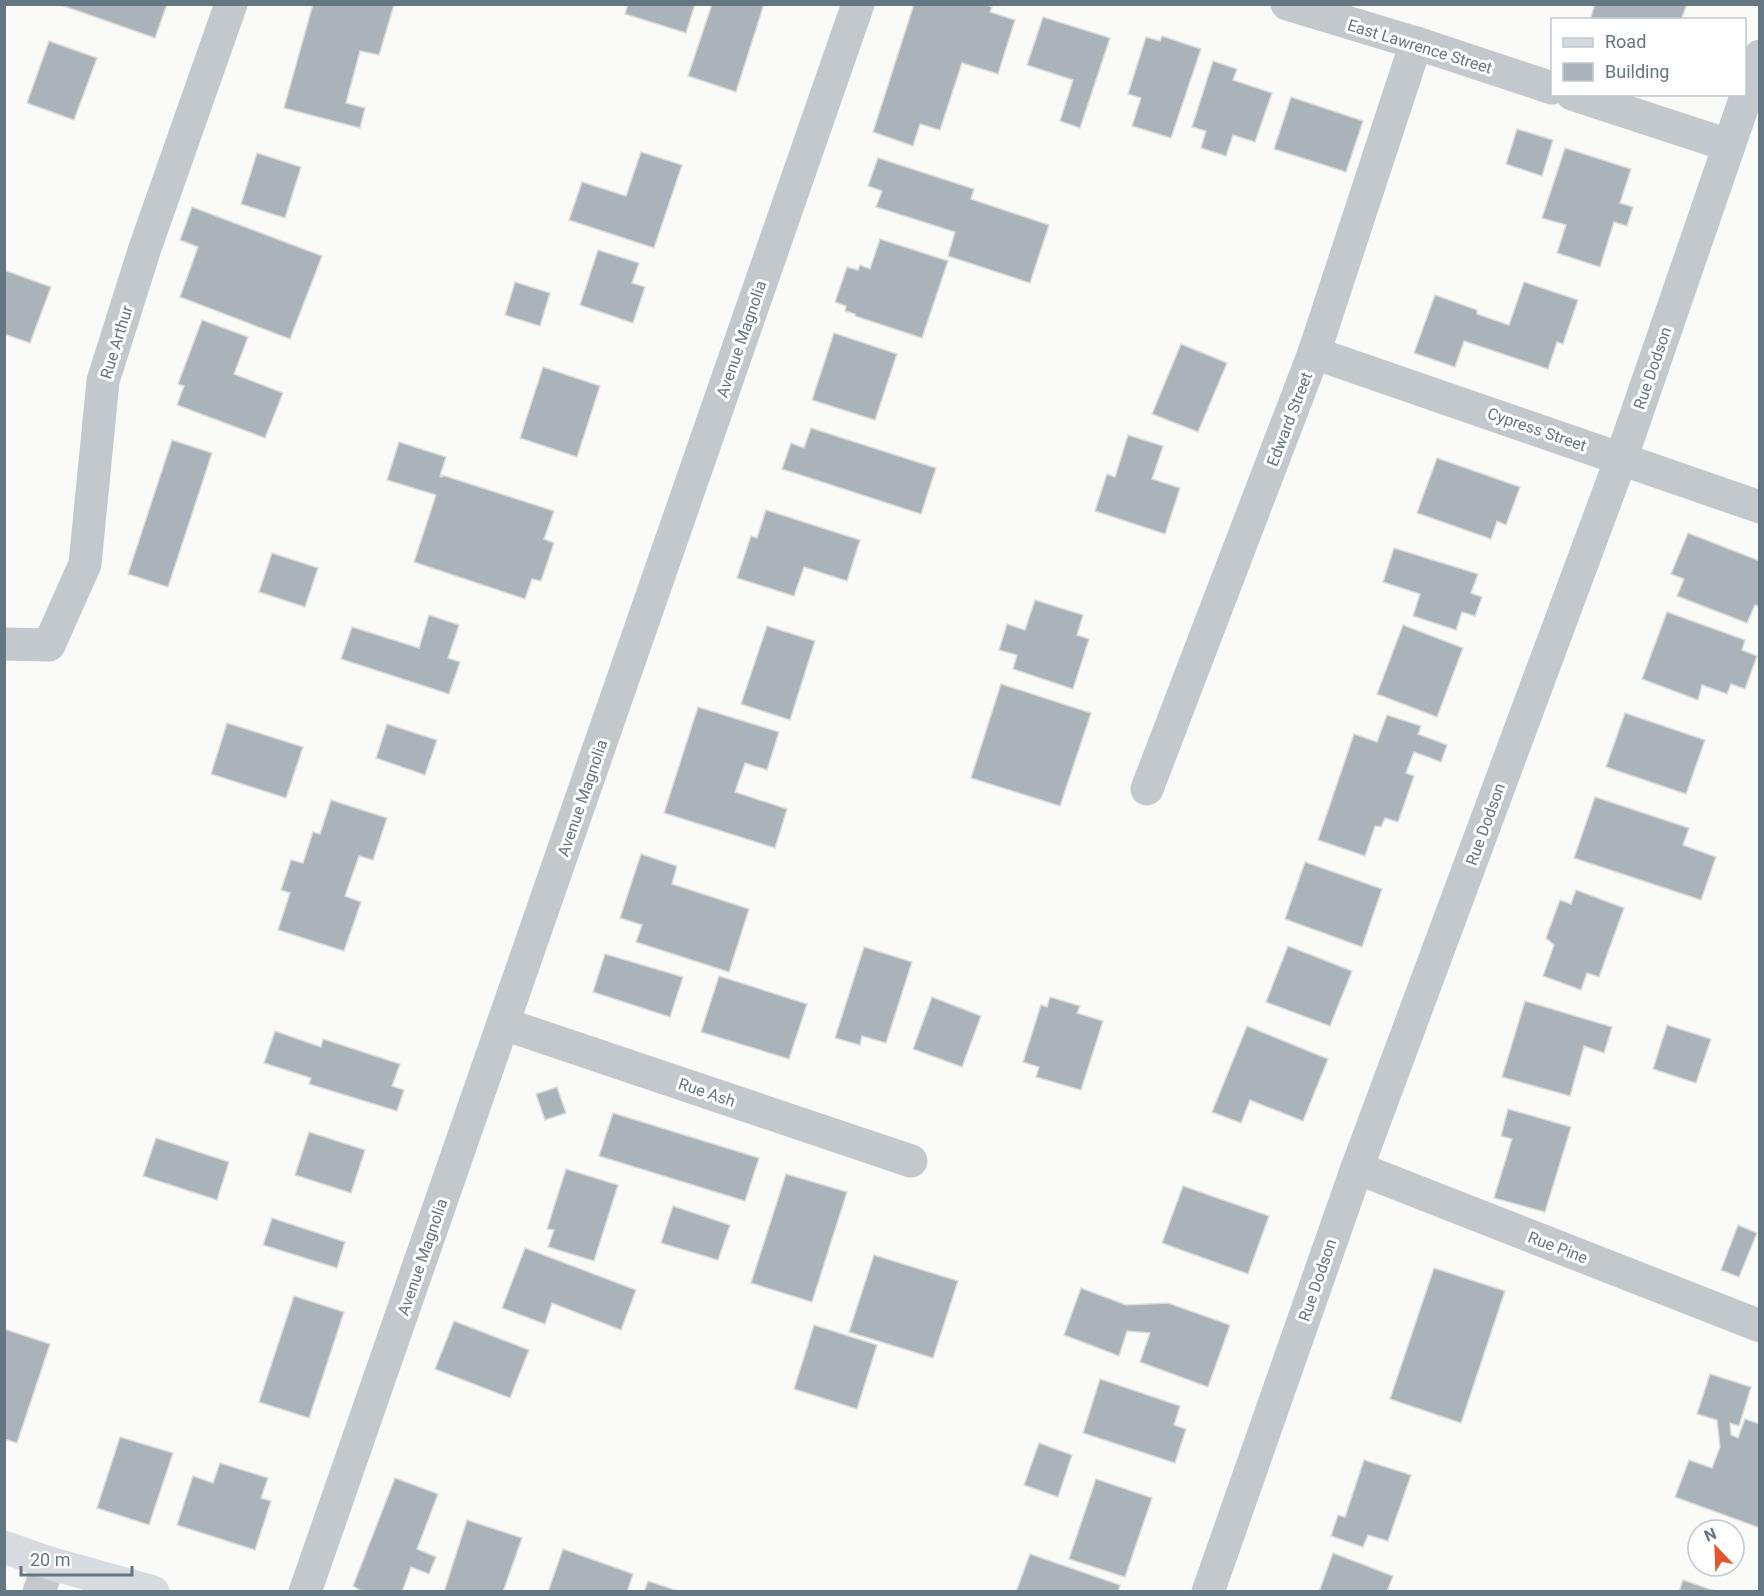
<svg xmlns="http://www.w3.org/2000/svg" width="1764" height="1596" font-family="Roboto,sans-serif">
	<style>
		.building { fill: #aab3b9; stroke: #dcdcda; stroke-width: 1.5 }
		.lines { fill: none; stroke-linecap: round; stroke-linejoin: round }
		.minor { stroke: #c3c8cc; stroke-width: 33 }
		.major { stroke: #d6dbdf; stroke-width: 33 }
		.labels { text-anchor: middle; stroke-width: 6; stroke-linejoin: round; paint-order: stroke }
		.street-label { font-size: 16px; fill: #657683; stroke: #fff }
	</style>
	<rect width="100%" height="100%" fill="#fafaf8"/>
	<g class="building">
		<path d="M 58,4 L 167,4 L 155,38 Z"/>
		<path d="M 313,4 L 394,5 L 379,55 L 360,51 L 346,103 L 365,108 L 360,128 L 284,108 Z"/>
		<path d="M 628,4 L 695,4 L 686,33 L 625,14 Z"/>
		<path d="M 712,4 L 764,4 L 736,92 L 688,76 Z"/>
		<path d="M 914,4 L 985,4 L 992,7 L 990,12 L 1015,20 L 998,74 L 962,63 L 940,130 L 920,124 L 913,146 L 873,132 Z"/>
		<path d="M 1595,4 L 1687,4 L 1681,20 L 1590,20 Z"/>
		<path d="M 1043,17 L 1110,38 L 1080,128 L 1060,121 L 1073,80 L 1027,65 Z"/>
		<path d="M 1162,36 L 1201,49 L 1171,138 L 1132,126 L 1141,98 L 1128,94 L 1146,37 L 1160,41 Z"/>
		<path d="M 49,41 L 97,58 L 74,120 L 27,103 Z"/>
		<path d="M 1213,61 L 1237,69 L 1233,80 L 1272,93 L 1255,142 L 1233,135 L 1226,156 L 1201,148 L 1206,131 L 1192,127 Z"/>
		<path d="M 1291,97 L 1363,121 L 1346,172 L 1274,149 Z"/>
		<path d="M 1517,129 L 1553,140 L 1542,176 L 1506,164 Z"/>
		<path d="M 1565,148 L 1631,169 L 1620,203 L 1633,207 L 1627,226 L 1614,222 L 1600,267 L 1557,253 L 1566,225 L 1542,218 Z"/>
		<path d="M 641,152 L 682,165 L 654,248 L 569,220 L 582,182 L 626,196 Z"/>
		<path d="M 257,153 L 301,167 L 285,218 L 241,204 Z"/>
		<path d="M 878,158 L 974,189 L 971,199 L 1049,225 L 1030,283 L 948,256 L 955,232 L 876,207 L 882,191 L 868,186 Z"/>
		<path d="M 192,207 L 322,256 L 290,339 L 180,297 L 198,247 L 180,240 Z"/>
		<path d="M 880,239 L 948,261 L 922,338 L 855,316 L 855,314 L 845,311 L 846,306 L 835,302 L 847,267 L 858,270 L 860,265 L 870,269 Z"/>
		<path d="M 598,250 L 639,263 L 632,283 L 645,287 L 633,323 L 580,305 Z"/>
		<path d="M 4,270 L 51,287 L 30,343 L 4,334 Z"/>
		<path d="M 515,282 L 550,293 L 540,326 L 505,315 Z"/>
		<path d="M 1524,282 L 1578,300 L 1563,344 L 1557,342 L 1548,369 L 1464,341 L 1455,367 L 1414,353 L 1435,295 L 1477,310 L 1477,314 L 1509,325 Z"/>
		<path d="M 202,320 L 248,337 L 234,374 L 283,393 L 265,438 L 177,405 L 184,386 L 178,384 Z"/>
		<path d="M 834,333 L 897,354 L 875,420 L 812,400 Z"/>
		<path d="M 1181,344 L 1227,363 L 1198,432 L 1152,414 Z"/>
		<path d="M 543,367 L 600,386 L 577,457 L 520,438 Z"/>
		<path d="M 811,428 L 936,468 L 921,514 L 782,469 L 791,443 L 804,448 Z"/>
		<path d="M 1128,435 L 1163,446 L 1152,479 L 1180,488 L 1165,534 L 1095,511 L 1107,474 L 1115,477 Z"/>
		<path d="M 172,440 L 212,453 L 168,587 L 128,574 Z"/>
		<path d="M 399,442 L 446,457 L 440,476 L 442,477 L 442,475 L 554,511 L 544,539 L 554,543 L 541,581 L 532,579 L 525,599 L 414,562 L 436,495 L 387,480 Z"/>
		<path d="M 1437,458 L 1520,487 L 1506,525 L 1497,521 L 1491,539 L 1417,513 Z"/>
		<path d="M 766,510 L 860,540 L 847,581 L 804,567 L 794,596 L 737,578 L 751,536 L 757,538 Z"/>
		<path d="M 1688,533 L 1760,561 L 1760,607 L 1755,605 L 1747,623 L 1677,596 L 1684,579 L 1671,574 Z"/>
		<path d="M 1394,548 L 1478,574 L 1471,593 L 1482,597 L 1475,616 L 1462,612 L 1456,630 L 1413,616 L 1420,594 L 1383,582 Z"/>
		<path d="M 272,553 L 318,568 L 305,607 L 259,592 Z"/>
		<path d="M 1035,600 L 1083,615 L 1077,635 L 1089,639 L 1073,689 L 1013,669 L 1017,655 L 999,650 L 1007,624 L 1025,630 Z"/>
		<path d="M 1667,612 L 1745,640 L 1742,650 L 1757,656 L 1745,689 L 1731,684 L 1727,694 L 1702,685 L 1698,700 L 1642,679 Z"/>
		<path d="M 429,615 L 459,625 L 448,658 L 460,662 L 449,694 L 341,659 L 352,627 L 419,648 Z"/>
		<path d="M 1403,625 L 1463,648 L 1437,717 L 1377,694 Z"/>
		<path d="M 767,626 L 815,641 L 790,720 L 741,704 Z"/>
		<path d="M 1001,684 L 1091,713 L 1060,806 L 971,778 Z"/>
		<path d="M 698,707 L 779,732 L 767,770 L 745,763 L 735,792 L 787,809 L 775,848 L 664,813 Z"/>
		<path d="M 1625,713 L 1705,740 L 1686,794 L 1606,767 Z"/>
		<path d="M 1387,715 L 1421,726 L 1418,734 L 1447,745 L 1441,762 L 1414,752 L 1406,773 L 1414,776 L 1398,822 L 1385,818 L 1381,827 L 1375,826 L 1365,856 L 1318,840 L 1354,734 L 1377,742 Z"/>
		<path d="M 227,723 L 303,747 L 286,798 L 211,774 Z"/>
		<path d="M 387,724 L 437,740 L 425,775 L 376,758 Z"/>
		<path d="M 1595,797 L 1689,828 L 1683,845 L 1716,857 L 1701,900 L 1574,858 Z"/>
		<path d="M 331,800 L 387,818 L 373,860 L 359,856 L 345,896 L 361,902 L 344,951 L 278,930 L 290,893 L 281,890 L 291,860 L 303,863 L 313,832 L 320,834 Z"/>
		<path d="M 641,854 L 677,866 L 672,884 L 749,909 L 729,972 L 636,942 L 642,925 L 620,918 Z"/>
		<path d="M 1305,862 L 1382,889 L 1362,947 L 1285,919 Z"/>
		<path d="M 1576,890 L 1624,908 L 1599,977 L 1587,973 L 1581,990 L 1543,976 L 1554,945 L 1546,938 L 1560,900 L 1571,904 Z"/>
		<path d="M 1288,946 L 1352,971 L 1330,1026 L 1266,1002 Z"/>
		<path d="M 864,947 L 912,962 L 886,1043 L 862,1036 L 860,1045 L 835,1038 Z"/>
		<path d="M 605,954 L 683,977 L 670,1017 L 593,992 Z"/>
		<path d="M 719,976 L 807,1004 L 789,1059 L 701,1032 Z"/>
		<path d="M 932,997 L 981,1016 L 962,1067 L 913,1049 Z"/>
		<path d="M 1050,997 L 1080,1006 L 1077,1013 L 1103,1021 L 1081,1090 L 1036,1077 L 1039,1067 L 1023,1062 L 1041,1005 L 1047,1007 Z"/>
		<path d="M 1525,1001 L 1612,1027 L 1604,1053 L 1584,1046 L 1570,1096 L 1502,1077 Z"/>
		<path d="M 1667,1025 L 1711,1039 L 1696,1083 L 1653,1069 Z"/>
		<path d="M 1247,1026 L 1328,1059 L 1303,1121 L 1250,1100 L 1241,1123 L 1212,1112 Z"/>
		<path d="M 275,1031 L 321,1047 L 323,1039 L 400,1064 L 392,1086 L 404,1090 L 397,1111 L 309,1084 L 311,1078 L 264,1063 Z"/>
		<path d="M 557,1087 L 566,1113 L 545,1120 L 536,1094 Z"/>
		<path d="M 1508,1109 L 1571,1127 L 1545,1212 L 1494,1198 L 1512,1139 L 1501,1136 Z"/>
		<path d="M 613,1113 L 759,1158 L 745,1201 L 599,1156 Z"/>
		<path d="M 309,1132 L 365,1150 L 351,1193 L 295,1175 Z"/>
		<path d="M 156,1138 L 229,1162 L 217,1200 L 143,1176 Z"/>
		<path d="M 566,1169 L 618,1185 L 594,1261 L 548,1247 L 554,1230 L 547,1229 Z"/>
		<path d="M 786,1174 L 847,1192 L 812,1302 L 751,1283 Z"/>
		<path d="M 1183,1186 L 1269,1216 L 1248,1274 L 1162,1243 Z"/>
		<path d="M 673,1206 L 730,1225 L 718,1260 L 661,1243 Z"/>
		<path d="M 272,1218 L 345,1242 L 337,1268 L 263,1245 Z"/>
		<path d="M 1738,1225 L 1757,1233 L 1739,1277 L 1721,1270 Z"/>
		<path d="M 525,1248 L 636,1290 L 621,1330 L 552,1303 L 545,1324 L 502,1308 Z"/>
		<path d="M 874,1255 L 958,1281 L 933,1358 L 849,1332 Z"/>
		<path d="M 1434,1268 L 1505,1291 L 1461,1423 L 1390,1399 Z"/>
		<path d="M 1081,1288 L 1126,1305 L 1168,1303 L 1230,1325 L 1208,1387 L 1140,1362 L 1150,1333 L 1127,1331 L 1119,1356 L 1064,1335 Z"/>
		<path d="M 294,1296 L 344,1312 L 309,1418 L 259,1402 Z"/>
		<path d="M 454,1321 L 529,1350 L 510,1398 L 435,1369 Z"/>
		<path d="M 814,1325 L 877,1345 L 857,1409 L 794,1389 Z"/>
		<path d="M 4,1329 L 50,1344 L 17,1443 L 4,1439 Z"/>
		<path d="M 1710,1374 L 1751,1387 L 1739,1426 L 1730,1423 L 1731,1435 L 1738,1438 L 1745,1419 L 1760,1424 L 1760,1528 L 1675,1497 L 1689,1460 L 1712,1468 L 1720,1447 L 1717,1420 L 1697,1414 Z"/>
		<path d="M 1100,1379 L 1180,1406 L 1174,1425 L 1186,1429 L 1175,1463 L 1083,1433 Z"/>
		<path d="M 120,1437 L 173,1453 L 149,1525 L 97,1508 Z"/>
		<path d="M 1039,1443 L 1072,1455 L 1058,1497 L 1024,1485 Z"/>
		<path d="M 1364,1460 L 1411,1475 L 1388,1541 L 1368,1535 L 1363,1547 L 1331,1536 L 1338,1515 L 1345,1517 Z"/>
		<path d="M 220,1463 L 268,1478 L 261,1498 L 271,1501 L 255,1550 L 177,1525 L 193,1476 L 213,1483 Z"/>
		<path d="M 395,1478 L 438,1494 L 417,1549 L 436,1557 L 429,1574 L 411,1567 L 402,1592 L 363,1592 L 353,1586 Z"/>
		<path d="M 1096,1479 L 1152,1498 L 1125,1577 L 1069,1559 Z"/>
		<path d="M 467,1520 L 522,1538 L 503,1592 L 444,1592 Z"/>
		<path d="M 563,1549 L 633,1574 L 627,1592 L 548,1592 Z"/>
		<path d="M 1333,1553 L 1393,1576 L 1387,1592 L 1319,1592 Z"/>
		<path d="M 1030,1554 L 1120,1585 L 1118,1592 L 1016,1592 Z"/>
		<path d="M 1683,1580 L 1718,1592 L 1679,1592 Z"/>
		<path d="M 648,1581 L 681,1592 L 644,1592 Z"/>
	</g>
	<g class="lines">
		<g class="minor">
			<path d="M 1287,4 L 1416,43 L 1552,88"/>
			<path d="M 1572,94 L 1728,145"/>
			<path d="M 1314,353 L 1760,507"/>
			<path d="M 4,644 L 49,645 L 85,564 L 103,381 L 145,248 L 231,4"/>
			<path d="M 1147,789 L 1314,353 L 1416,43"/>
			<path d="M 504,1024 L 911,1161"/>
			<path d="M 1357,1168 L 1760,1326"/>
			<path d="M 39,1592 L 49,1563"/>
			<path d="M 305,1592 L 858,4"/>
			<path d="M 1208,1592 L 1357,1168 L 1621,459 L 1760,56"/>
		</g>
		<path class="major" d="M 4,1547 L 49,1563 L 153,1592"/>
	</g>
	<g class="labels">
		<g class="street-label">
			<text transform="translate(1420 46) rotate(17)" y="6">East Lawrence Street</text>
			<text transform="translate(741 339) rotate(-71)" y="6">Avenue Magnolia</text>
			<text transform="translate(116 342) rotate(-73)" y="6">Rue Arthur</text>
			<text transform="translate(1652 368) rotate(-71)" y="6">Rue Dodson</text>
			<text transform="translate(1289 419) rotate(-69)" y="6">Edward Street</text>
			<text transform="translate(1537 429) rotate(19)" y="6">Cypress Street</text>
			<text transform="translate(582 798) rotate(-71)" y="6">Avenue Magnolia</text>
			<text transform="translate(1485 824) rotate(-70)" y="6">Rue Dodson</text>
			<text transform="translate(707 1092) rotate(19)" y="6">Rue Ash</text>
			<text transform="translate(1558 1247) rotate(21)" y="6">Rue Pine</text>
			<text transform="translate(422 1257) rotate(-71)" y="6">Avenue Magnolia</text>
			<text transform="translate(1317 1280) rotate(-71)" y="6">Rue Dodson</text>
		</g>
	</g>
	<rect width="1764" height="1596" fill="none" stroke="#657683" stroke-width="12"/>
	<rect x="1551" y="18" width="195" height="78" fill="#ffffff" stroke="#c1c8cd" stroke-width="1.5"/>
	<rect x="1563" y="38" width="30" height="9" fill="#d6dbdf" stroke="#c1c8cd" stroke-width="1.5"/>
	<text x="1605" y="48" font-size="18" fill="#657683">Road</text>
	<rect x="1563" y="63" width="30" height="18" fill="#aab3b9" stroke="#c1c8cd" stroke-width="1.5"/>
	<text x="1605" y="78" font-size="18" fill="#657683">Building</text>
	<g transform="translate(1716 1548) rotate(337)"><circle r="28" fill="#ffffff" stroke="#c1c8cd" stroke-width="1.5"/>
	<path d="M0-4.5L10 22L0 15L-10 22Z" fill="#e4572e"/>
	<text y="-9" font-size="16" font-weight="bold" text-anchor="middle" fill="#657683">N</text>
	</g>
	<path d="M21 1566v9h111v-9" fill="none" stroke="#657683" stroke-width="3"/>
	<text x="30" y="1566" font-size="18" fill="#657683" stroke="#ffffff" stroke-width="4.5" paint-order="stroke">20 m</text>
</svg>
